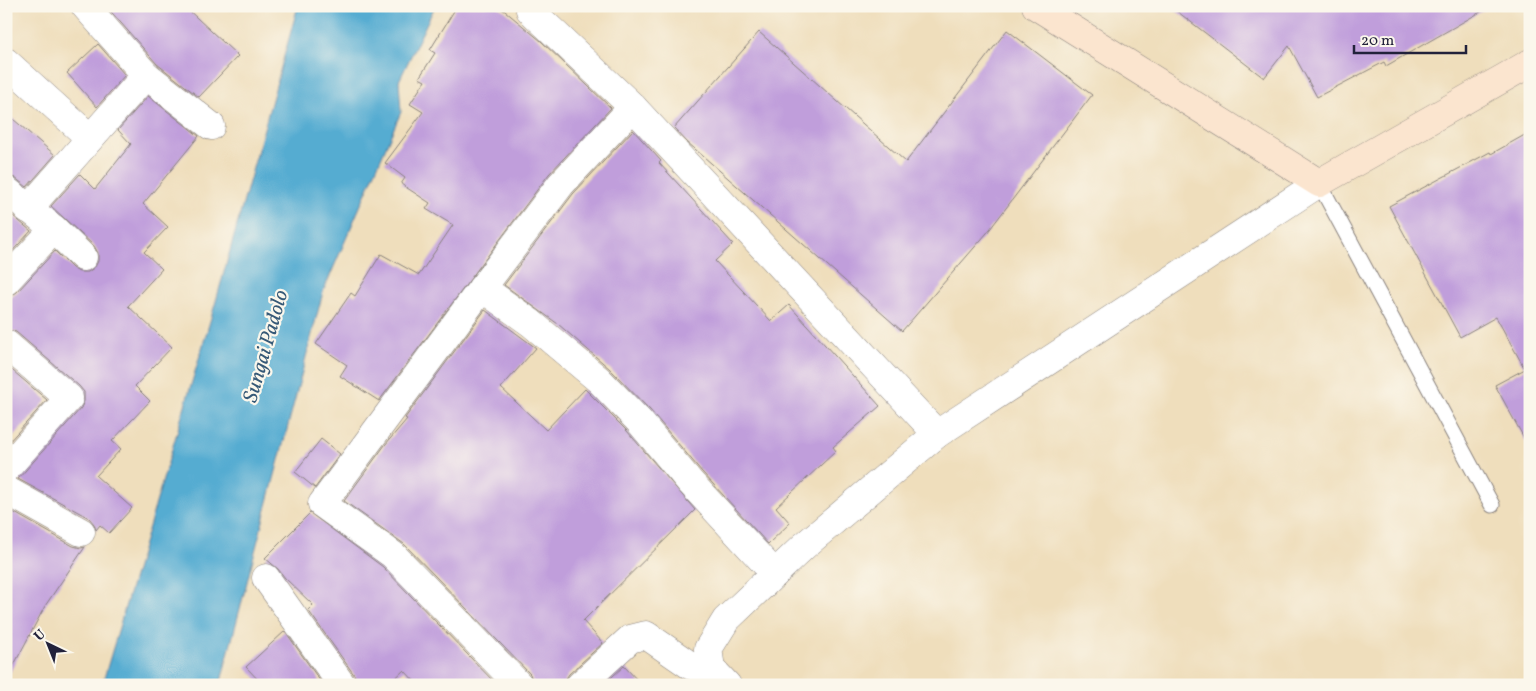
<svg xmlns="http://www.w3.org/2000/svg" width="1536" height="691" font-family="Vollkorn,serif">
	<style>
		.water { fill: #54acd1; stroke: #3b6786 }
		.building { fill: #c09edb }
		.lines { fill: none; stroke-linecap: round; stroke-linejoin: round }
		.lane-casing { stroke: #88807c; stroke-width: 17 }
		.street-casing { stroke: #88807c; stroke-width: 29 }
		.secondary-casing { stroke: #88807c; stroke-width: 29 }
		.lane { stroke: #fff; stroke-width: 15 }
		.street { stroke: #fff; stroke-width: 28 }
		.secondary { stroke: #fbe5cf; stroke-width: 28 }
		.labels { text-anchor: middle; stroke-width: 4.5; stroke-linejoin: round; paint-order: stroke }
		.water-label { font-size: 21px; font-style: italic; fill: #365977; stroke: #fbf7ec }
	</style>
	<rect width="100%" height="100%" fill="#fbf7ec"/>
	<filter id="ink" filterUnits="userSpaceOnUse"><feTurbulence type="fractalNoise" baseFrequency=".02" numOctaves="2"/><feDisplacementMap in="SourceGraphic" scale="10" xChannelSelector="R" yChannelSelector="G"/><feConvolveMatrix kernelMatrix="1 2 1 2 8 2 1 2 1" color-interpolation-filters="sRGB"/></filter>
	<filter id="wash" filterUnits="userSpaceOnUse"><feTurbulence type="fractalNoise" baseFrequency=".0096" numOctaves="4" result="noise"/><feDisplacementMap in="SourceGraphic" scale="20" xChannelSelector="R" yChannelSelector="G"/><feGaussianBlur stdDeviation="1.12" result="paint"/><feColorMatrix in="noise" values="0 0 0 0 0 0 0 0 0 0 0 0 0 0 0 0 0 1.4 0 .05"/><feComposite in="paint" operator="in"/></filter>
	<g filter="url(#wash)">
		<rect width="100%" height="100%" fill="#efdebc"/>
		<path class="water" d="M 298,6 L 435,6 L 399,81 L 401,112 L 323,292 L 220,685 L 102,685 L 216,301 Z"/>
		<g id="blocks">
			<g class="building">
				<path d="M 106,6 L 184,6 L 238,56 L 199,97 L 157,64 Z"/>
				<path d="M 457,6 L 496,6 L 505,11 L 541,41 L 611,108 L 549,174 L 379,401 L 340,376 L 347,365 L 316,344 L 351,293 L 355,296 L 381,254 L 419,275 L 453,225 L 426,209 L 430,203 L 401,184 L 405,178 L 385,163 L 423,112 L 410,104 L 425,81 L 419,78 L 435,53 L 430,50 Z"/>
				<path d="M 1170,6 L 1491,6 L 1386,66 L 1384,62 L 1317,97 L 1289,46 L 1264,78 Z"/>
				<path d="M 1007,30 L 1092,95 L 987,233 L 902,331 L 687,142 L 674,128 L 759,32 L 906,162 Z"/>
				<path d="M 98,44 L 125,75 L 97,107 L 67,73 Z"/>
				<path d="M 148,96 L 199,136 L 143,204 L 168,227 L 144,252 L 162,269 L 128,306 L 172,347 L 135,386 L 150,401 L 112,441 L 121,449 L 96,476 L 132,508 L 109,533 L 100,525 L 96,530 L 94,524 L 89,518 L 18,479 L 81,408 L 84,401 L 84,392 L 79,386 L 16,332 L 6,329 L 6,296 L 11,296 L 17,292 L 55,251 L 72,268 L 79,272 L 88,272 L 95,267 L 98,261 L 98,253 L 94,246 L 51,206 L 80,174 L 95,189 L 131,144 L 118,130 Z"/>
				<path d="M 6,113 L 55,155 L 27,187 L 15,178 L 6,175 Z"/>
				<path d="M 633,130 L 661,161 L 659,163 L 733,244 L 715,261 L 771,321 L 789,305 L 880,406 L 833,447 L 836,451 L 776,507 L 790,523 L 768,544 L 702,472 L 650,410 L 610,369 L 558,324 L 504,285 L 573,194 Z"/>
				<path d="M 1530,132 L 1530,449 L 1495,385 L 1525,369 L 1496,317 L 1460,337 L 1389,206 L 1490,152 L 1491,154 Z"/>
				<path d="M 6,210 L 31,231 L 6,258 Z"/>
				<path d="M 485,310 L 536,348 L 501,388 L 546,430 L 585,389 L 627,431 L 695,510 L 583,621 L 603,643 L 569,674 L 565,680 L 565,685 L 534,685 L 530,674 L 404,544 L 344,501 L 385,445 L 407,419 L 405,418 Z"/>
				<path d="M 6,365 L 47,400 L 6,445 Z"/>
				<path d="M 321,439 L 340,454 L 315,488 L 295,472 Z"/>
				<path d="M 6,508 L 73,546 L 81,548 L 85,547 L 45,606 L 6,680 Z"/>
				<path d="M 310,513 L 383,567 L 497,685 L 418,685 L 404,670 L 388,685 L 357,685 L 355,676 L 308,610 L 313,605 L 285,578 L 278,569 L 265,558 Z"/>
				<path d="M 285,631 L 323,685 L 263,685 L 246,667 Z"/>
				<path d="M 624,666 L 642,685 L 603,685 Z"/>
			</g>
		</g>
	</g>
	<g filter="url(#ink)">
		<use href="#blocks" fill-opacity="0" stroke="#88807c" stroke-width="1"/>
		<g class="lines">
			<defs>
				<path id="lane" d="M 1319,183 L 1492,505"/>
				<g id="street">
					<path d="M 85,6 L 146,75 L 211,126"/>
					<path d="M 532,6 L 530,10 L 633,107 L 937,434"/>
					<path d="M 6,62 L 90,138"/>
					<path d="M 6,190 L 54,229 L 83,257"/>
					<path d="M 28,209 L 146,75"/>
					<path d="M 6,281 L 54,229"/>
					<path d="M 482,288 L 531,323 L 599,380 L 639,421 L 690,482 L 775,574"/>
					<path d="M 6,344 L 69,398 L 6,469"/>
					<path d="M 6,490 L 81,532"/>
					<path d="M 266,578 L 342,685"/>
					<path d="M 519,685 L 393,555 L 322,504 L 482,288 L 561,184 L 633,107"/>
					<path d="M 580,685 L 630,639 L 646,635 L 691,666 L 711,668"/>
					<path d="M 727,685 L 711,668 L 708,649 L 726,620 L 804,546 L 937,434 L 1319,183"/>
				</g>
				<path id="secondary" d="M 1036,6 L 1319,183 L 1530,63"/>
			</defs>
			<use href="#lane" class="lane-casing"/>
			<use href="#street" class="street-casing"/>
			<use href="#secondary" class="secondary-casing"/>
			<use href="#lane" class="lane"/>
			<use href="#street" class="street"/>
			<use href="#secondary" class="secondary"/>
		</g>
	</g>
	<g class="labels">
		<g class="water-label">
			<text transform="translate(265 346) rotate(-74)" y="7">Sungai Padolo</text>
		</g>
	</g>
	<rect width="1536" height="691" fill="none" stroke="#fbf7ec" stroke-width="25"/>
	<g transform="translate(48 644) rotate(317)" stroke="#fbf7ec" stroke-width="4" paint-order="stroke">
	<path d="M0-4L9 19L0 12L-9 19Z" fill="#22223b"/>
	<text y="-8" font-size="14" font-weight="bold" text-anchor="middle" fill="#22223b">U</text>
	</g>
	<path d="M1354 45v8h112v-8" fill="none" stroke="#22223b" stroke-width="2.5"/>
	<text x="1361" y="45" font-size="15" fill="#22223b" stroke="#fbf7ec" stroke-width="4" paint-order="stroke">20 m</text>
</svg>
